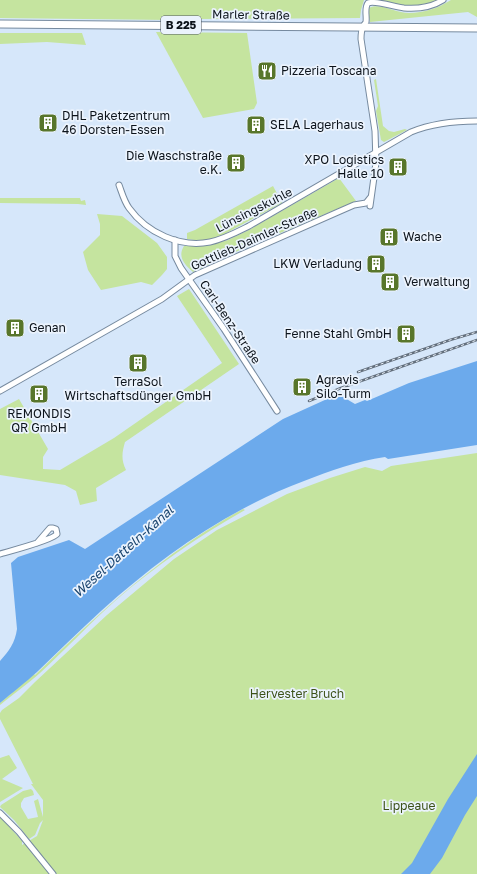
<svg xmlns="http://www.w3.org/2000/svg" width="477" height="874" font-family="'Golos Text',sans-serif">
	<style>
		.green { fill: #c5e49f }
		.water { fill: #6caaec }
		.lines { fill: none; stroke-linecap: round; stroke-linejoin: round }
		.minor-casing { stroke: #768a9f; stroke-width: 7 }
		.major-casing { stroke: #768a9f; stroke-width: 9 }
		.minor { stroke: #fff; stroke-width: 5 }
		.major { stroke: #fff; stroke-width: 7 }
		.rail-casing { stroke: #636f7c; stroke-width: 2.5 }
		.rail { stroke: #ebf3fd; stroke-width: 1; stroke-dasharray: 3; stroke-linecap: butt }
		.labels { text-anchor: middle; stroke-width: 3.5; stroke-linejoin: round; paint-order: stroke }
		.shield { fill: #ebf3fd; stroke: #4f565f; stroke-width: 1 }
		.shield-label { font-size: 11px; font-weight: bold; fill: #0c131b }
		.street-label { font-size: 12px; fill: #0c131b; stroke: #ebf3fd }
		.poi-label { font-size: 12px; fill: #0c131b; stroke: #ebf3fd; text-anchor: start }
		.park-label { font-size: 12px; fill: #3c5218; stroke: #ebf3fd }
		.water-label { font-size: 13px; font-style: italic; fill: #17426d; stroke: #ebf3fd }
	</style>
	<rect width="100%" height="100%" fill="#d6e7fa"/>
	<g class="green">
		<path d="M 0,0 L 364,0 L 361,10 L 360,18 L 194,19 L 169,20 L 0,18 Z"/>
		<path d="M 381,0 L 441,0 C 422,9 400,8 381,0 Z"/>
		<path d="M 451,0 L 477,0 L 477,17 L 468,12 L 370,22 L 368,13 L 369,8 C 379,2 396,13 409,13 C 424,13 438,8 451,0 Z"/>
		<path d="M 156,32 L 247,33 L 257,103 L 254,109 L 203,118 Z"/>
		<path d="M 0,33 L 82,33 L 86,45 L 47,42 L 0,44 Z"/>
		<path d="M 376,79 L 383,126 L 389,131 L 394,132 L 405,129 L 407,130 L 384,142 L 381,140 L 376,111 L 378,106 L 374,80 Z"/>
		<path d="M 339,178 L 356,201 L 240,250 L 193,272 C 185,265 177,257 184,246 L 207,246 L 228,240 L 249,230 Z"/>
		<path d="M 273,186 L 282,203 L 219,237 L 201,241 L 187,239 L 187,233 L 195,230 Z"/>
		<path d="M 0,198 L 80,198 L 81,201 L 85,200 L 86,205 L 78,204 L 0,203 Z"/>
		<path d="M 97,214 L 122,216 L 157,243 L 167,257 L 167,269 L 162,275 L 152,285 L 141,282 L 101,290 L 88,270 L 83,252 L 100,235 L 100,224 Z"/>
		<path d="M 189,289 L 239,364 L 125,442 C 122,452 121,460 126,470 L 96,488 L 97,501 L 80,505 L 76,491 L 65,485 L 0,475 L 0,409 L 19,399 L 48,449 L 43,457 L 43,469 L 60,470 L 114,438 L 222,363 L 177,296 Z"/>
		<path d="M 477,453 L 477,874 L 0,874 L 0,816 L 22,841 L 22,845 L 37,836 L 43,820 L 40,823 L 35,835 L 29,839 L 14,820 L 0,807 L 1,805 L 23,791 L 31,789 L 33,791 L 34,795 L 24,798 L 21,803 L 21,807 L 28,819 L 38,817 L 34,801 L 38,799 L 43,817 L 43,800 L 31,784 L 33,784 L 0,719 L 0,713 L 2,710 L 19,698 L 35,682 L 107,615 L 174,559 L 217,530 L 287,494 L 330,478 L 365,467 L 382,471 L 391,466 Z"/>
		<path d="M 243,509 L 245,510 C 199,536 155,566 115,601 C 89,624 66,649 40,673 C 28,684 13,694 0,705 L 0,703 L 34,674 L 35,675 C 99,613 165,551 243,509 Z"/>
		<path d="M 9,755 L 17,768 L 2,779 L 23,788 L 0,802 L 0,758 Z"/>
	</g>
	<g class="water">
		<path d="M 477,361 L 477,445 L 388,459 L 385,457 C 357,461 330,471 304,481 C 227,510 161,557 101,611 C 79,631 58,652 37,672 C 26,682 12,693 0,703 L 0,661 C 9,651 15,643 17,629 L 11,563 L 18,557 L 69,540 L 85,549 L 283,419 L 338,394 L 355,404 L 365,400 L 367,401 L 409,383 Z"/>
		<path d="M 477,754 L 477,796 L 465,815 L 442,858 L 430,874 L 401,874 L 412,863 L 448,799 Z"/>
	</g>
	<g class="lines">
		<defs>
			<g id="minor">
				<path d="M 119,185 C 122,193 124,201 129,208 C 147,233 180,248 210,242 C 224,239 237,232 249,226 L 411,132 C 433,123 454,121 477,121"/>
				<path d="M 370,206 L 376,163 L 375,131 L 361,39 C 361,35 361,31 363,27 C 363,25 365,24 366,22 C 367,16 364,8 368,3 C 375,0 394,7 404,8 C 417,9 432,7 443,0"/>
				<path d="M 175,240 L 175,256 L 181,268 L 224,329 L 277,411"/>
				<path d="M 0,391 L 162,299 L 195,275 L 338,212 L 354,205 L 366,203 L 370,198"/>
				<path d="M 0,554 C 10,551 53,540 57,534 L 56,529 L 53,528 L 50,528 L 37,543"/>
				<path d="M 0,813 L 19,832 L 53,874"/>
			</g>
			<path id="major" d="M 0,24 L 477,28"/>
		</defs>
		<use href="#minor" class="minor-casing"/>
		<use href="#major" class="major-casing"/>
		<use href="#minor" class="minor"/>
		<use href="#major" class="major"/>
		<defs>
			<g id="rail">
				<path d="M 358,372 L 450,340 L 477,332"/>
				<path d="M 309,401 L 341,388 L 477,340"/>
			</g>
		</defs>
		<use href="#rail" class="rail-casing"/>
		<use href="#rail" class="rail"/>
	</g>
	<defs>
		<symbol id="restaurant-square" viewBox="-11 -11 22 22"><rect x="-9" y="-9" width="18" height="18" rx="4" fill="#58762b" stroke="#ebf3fd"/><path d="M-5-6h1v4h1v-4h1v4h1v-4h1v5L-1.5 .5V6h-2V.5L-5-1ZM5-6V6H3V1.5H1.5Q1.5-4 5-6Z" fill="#fff"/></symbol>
		<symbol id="building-square" viewBox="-11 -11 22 22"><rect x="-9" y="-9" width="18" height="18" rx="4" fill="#58762b" stroke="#ebf3fd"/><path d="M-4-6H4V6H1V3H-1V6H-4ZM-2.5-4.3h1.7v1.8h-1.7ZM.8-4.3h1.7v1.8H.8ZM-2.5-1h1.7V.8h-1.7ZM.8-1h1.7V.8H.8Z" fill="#fff"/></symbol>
	</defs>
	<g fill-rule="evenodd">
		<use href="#restaurant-square" x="256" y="60" width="22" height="22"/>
		<use href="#building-square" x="37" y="112" width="22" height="22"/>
		<use href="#building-square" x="245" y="114" width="22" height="22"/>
		<use href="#building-square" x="225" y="152" width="22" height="22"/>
		<use href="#building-square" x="387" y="156" width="22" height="22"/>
		<use href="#building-square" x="378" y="226" width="22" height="22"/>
		<use href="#building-square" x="365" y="253" width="22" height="22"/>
		<use href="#building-square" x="379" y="271" width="22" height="22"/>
		<use href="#building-square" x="4" y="317" width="22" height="22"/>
		<use href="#building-square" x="395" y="323" width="22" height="22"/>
		<use href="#building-square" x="127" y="352" width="22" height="22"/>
		<use href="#building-square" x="291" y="376" width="22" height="22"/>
		<use href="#building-square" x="28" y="383" width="22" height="22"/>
	</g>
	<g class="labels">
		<rect class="shield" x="161" y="16" width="40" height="18" rx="3"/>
		<g class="shield-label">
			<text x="181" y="29">B 225</text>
		</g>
		<g class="street-label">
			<text transform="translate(251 15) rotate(1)" y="4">Marler Straße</text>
			<text transform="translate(254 210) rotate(-27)" y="4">Lünsingskuhle</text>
			<text transform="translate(254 239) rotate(-24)" y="4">Gottlieb-Daimler-Straße</text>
			<text transform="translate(230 322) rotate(56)" y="4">Carl-Benz-Straße</text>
		</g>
		<g class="poi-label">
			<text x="281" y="75">Pizzeria Toscana</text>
			<text x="62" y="120">DHL Paketzentrum<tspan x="62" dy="14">46 Dorsten-Essen</tspan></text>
			<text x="270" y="129">SELA Lagerhaus</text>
			<text x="222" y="160" text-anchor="end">Die Waschstraße<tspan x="222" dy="14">e.K.</tspan></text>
			<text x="384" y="164" text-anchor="end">XPO Logistics<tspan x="384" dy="14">Halle 10</tspan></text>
			<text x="403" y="241">Wache</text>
			<text x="362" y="268" text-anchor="end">LKW Verladung</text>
			<text x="404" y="286">Verwaltung</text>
			<text x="29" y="332">Genan</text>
			<text x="392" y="338" text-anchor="end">Fenne Stahl GmbH</text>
			<text x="316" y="384">Agravis<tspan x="316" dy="14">Silo-Turm</tspan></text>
			<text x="138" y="386" text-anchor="middle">TerraSol<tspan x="138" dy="14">Wirtschaftsdünger GmbH</tspan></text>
			<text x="39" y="418" text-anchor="middle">REMONDIS<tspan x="39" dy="14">QR GmbH</tspan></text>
		</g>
		<g class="park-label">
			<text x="297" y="698">Hervester Bruch</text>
			<text x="409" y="810">Lippeaue</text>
		</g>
		<g class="water-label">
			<text transform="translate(123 551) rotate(-42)" y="5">Wesel-Datteln-Kanal</text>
		</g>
	</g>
</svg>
